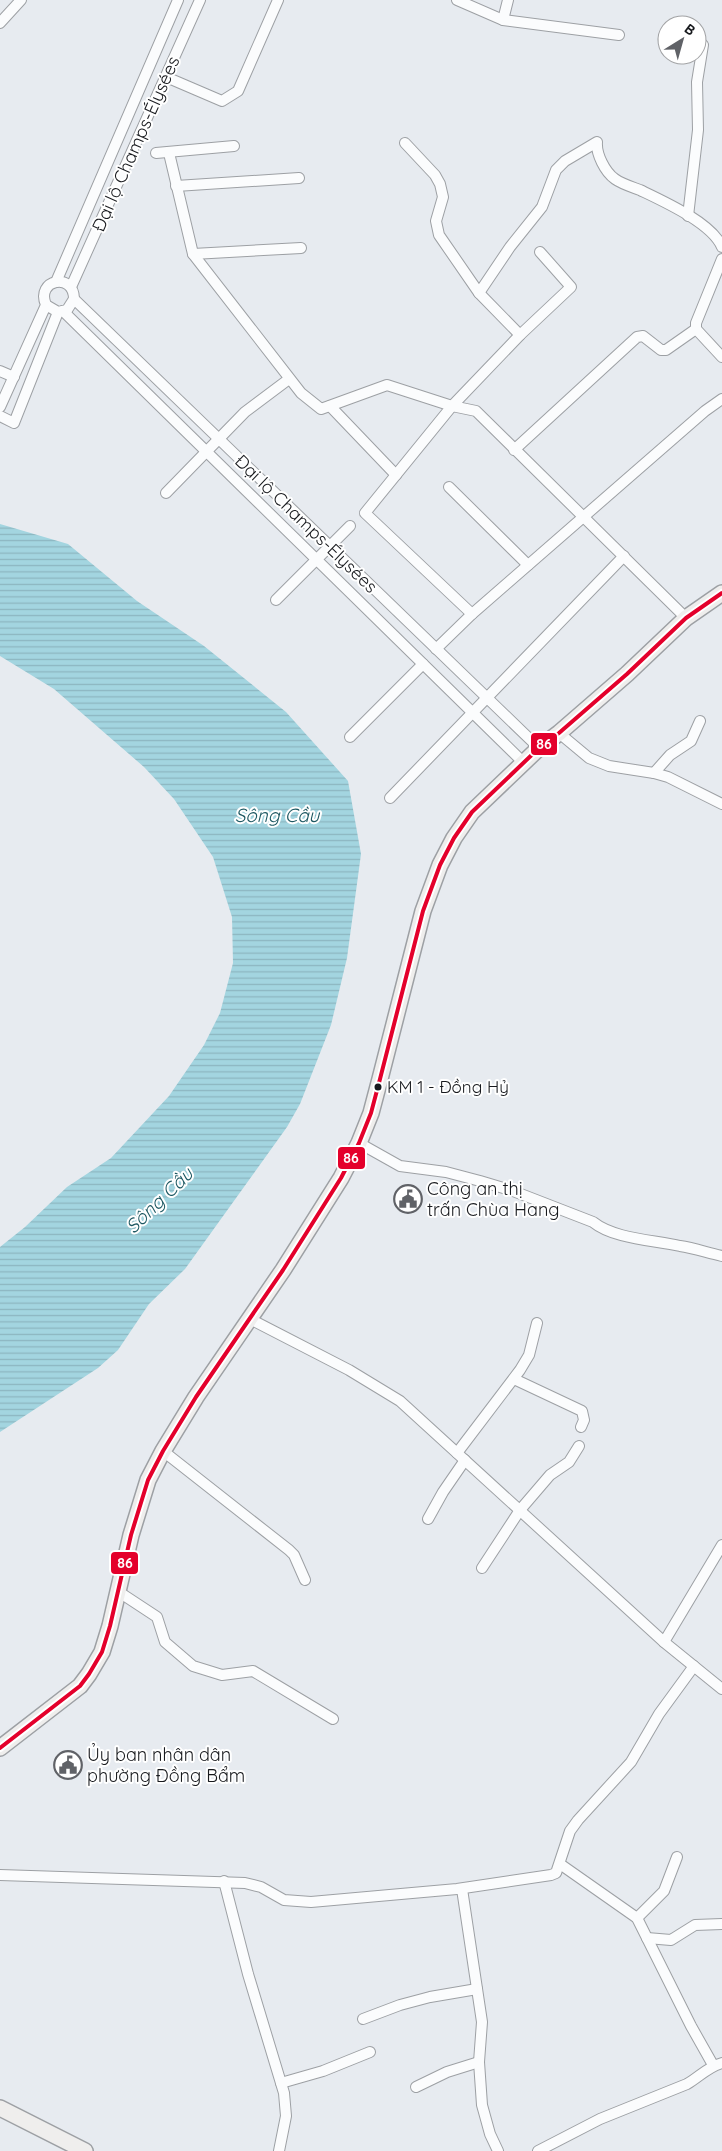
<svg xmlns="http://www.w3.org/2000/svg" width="722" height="2151" font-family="Quicksand,sans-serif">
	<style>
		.water { fill: url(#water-rules) }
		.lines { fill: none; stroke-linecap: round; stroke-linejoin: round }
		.street-casing { stroke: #9da0a4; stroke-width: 12 }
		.secondary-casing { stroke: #9da0a4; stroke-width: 18 }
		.street { stroke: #fbfcfd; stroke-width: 10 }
		.secondary { stroke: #efeeed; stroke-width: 15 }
		.bus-1-casing { stroke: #fff; stroke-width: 8 }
		.bus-1 { stroke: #e4002b; stroke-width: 4 }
		.bus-dot { fill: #17191d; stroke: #fff; stroke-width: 2 }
		.labels { text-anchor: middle; stroke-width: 4; stroke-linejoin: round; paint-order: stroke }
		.bus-label { font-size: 17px; fill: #17191d; stroke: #fff; text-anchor: start }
		.street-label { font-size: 18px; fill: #17191d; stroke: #fff }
		.poi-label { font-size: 18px; fill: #17191d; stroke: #fff; text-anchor: start }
		.water-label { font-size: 19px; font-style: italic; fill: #1d5862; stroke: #fff }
		.line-badge { stroke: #fff; stroke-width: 2 }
		.badge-label { font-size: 14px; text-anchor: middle; font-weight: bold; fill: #fff }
	</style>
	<defs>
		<pattern id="water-rules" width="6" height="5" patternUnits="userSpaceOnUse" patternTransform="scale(1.25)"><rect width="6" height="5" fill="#a3d5e0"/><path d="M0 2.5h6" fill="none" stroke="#8cb6c0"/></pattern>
	</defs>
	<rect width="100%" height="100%" fill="#e7ebf0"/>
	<path class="water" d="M 0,524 L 68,544 L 137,601 L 204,646 L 286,712 L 348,781 L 361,854 L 347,958 L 331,1025 L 300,1104 L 287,1127 L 185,1269 L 149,1304 L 118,1350 L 98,1368 L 0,1432 L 0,1247 L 25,1227 L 67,1187 L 111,1158 L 169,1096 L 204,1045 L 220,1013 L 233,963 L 232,917 L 213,857 L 174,799 L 144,767 L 54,689 L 0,656 Z"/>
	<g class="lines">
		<defs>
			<g id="street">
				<path d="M 457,0 L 503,20 L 619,35"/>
				<path d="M 503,20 L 508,0"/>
				<path d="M 0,23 L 21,0"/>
				<path d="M 166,77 L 222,101 L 238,91 L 278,0"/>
				<path d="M 405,143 L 435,175 L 440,184 L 443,197 L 436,221 L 439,235 L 479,293 L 520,335"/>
				<path d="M 156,153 L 234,146"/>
				<path d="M 169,153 L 193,254 L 301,393 L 321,409 L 387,385 L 452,406 L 476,411 L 686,618"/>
				<path d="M 176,186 L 299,178"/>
				<path d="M 688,216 L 698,130 L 697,82 L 703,45"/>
				<path d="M 193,254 L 301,248"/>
				<path d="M 722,259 L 696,323 L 696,329 L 722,357"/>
				<path d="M 56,282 L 178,0"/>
				<path d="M 71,287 L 200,0"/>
				<path d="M 479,293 L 510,247 L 542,207 L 556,170 L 565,161 L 597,142 C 596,154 605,172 615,179 C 622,184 632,187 640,190 C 663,201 712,223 722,247"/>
				<path d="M 74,299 L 539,748"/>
				<path d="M 63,311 L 524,763"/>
				<path d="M 0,371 L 14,377"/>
				<path d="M 330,406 L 396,475"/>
				<path d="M 0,407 L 46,305 C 35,279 74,272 74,299 L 67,310 L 58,312 L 46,305"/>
				<path d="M 0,416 L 14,423 L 58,312"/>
				<path d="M 514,450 L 637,337 L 643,336 L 661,350 L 666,350 L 696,329"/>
				<path d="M 449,487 L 528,565"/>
				<path d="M 166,493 L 245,412 L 289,379"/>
				<path d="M 276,600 L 350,526"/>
				<path d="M 472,614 L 365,513 L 452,406 L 520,335 L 571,287 L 540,252"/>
				<path d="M 436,649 L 472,614 L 705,411 L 722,399"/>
				<path d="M 559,733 L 589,758 L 609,766 L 654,773 L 668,777 L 722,804"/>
				<path d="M 350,737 L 423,664"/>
				<path d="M 654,773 L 670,755 L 691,741 L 700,721"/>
				<path d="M 390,798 L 624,556"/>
				<path d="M 359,1143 L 400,1166 L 446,1172 L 480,1181 L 513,1191 L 593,1222 C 614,1239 654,1240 680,1246 C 694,1248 708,1253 722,1256"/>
				<path d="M 250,1319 L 349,1370 L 400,1401 L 664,1642 L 722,1689"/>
				<path d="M 514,1379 L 582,1411 L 584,1420 L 581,1427"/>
				<path d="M 163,1451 L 289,1550 L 294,1555 L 305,1580"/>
				<path d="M 457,1453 L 520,1370 L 529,1355 L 537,1323"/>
				<path d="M 428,1519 L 443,1492 L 465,1460"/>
				<path d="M 482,1568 L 520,1510 L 550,1475 L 569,1462 L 579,1446"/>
				<path d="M 119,1592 L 157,1617 L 165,1642 L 193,1666 L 222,1675 L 253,1671 L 333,1719"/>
				<path d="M 664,1642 L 722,1545"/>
				<path d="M 560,1864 L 637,1918 L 691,2026 L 713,2065"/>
				<path d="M 0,1875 L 245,1883 L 261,1887 L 284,1900 L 311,1902 L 457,1889 L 551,1875 L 556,1873 L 570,1831 L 578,1820 L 631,1762 L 659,1714 L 694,1666"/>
				<path d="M 224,1881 L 248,1974 L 284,2093 L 286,2116 L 279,2151"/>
				<path d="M 462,1889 L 482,2022 L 479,2062 L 482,2105 L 490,2134 L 498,2151"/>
				<path d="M 637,1918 L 664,1891 L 677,1857"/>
				<path d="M 647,1938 L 671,1940 L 695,1925 L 722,1924"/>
				<path d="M 363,2019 L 400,2005 L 430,1997 L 477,1989"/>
				<path d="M 281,2083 L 323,2071 L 370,2052"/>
				<path d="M 416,2087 L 447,2072 L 479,2062"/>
				<path d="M 538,2151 L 600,2119 L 687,2084 C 699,2077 709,2066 722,2063"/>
			</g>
			<g id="secondary">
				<path d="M 0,1748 L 80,1686 L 89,1674 L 102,1652 L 110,1626 L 131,1535 L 148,1480 L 163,1451 L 196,1397 L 283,1270 L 341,1178 L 359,1143 L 371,1113 L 380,1079 L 423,911 L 440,865 L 454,838 L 472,812 L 539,748 L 559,733 L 627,674 L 686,618 L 722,593"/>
				<path d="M 0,2108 L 85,2151"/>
			</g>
		</defs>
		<use href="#street" class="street-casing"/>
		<use href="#secondary" class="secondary-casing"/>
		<use href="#street" class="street"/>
		<use href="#secondary" class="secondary"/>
		<defs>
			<path id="bus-1" d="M 0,1748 L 80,1686 L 89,1674 L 102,1652 L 110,1626 L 131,1535 L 148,1480 L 163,1451 L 196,1397 L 283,1270 L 341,1178 L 359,1143 L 371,1113 L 380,1079 L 423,911 L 440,865 L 454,838 L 472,812 L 539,748 L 559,733 L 627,674 L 686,618 L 722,593"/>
		</defs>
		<use href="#bus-1" class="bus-1-casing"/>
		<use href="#bus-1" class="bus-1"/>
	</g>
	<defs>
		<symbol id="civic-ring" viewBox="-11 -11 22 22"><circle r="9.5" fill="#fff" stroke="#606267" stroke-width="1.5"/><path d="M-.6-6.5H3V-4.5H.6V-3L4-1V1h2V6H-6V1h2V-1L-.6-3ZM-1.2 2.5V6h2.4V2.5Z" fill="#606267"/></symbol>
	</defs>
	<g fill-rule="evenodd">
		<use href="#civic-ring" x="392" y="1183" width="32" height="32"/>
		<use href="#civic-ring" x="52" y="1749" width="32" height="32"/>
	</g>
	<circle class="bus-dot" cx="378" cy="1087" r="4.5"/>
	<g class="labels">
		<g class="bus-label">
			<text x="387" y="1093">KM 1 - Đồng Hỷ</text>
		</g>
		<g class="street-label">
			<text transform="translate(136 144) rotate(-66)" y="6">Đại lộ Champs-Élysées</text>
			<text transform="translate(306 524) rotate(44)" y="6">Đại lộ Champs-Élysées</text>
		</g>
		<g class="poi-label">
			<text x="427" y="1195">Công an thị<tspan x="427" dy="21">trấn Chùa Hang</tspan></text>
			<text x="87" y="1761">Ủy ban nhân dân<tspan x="87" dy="21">phường Đồng Bẩm</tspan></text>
		</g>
		<g class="water-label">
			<text x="277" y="822">Sông Cầu</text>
			<text transform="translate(159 1200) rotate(-44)" y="7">Sông Cầu</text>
		</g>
	</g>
	<g class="line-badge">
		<rect x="530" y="732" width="28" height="24" rx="5" fill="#e4002b"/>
		<rect x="337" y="1146" width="29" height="24" rx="5" fill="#e4002b"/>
		<rect x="110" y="1551" width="29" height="24" rx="5" fill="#e4002b"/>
	</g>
	<g class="badge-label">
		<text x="544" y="749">86</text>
		<text x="351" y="1163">86</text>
		<text x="125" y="1568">86</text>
	</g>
	<g transform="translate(682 40) rotate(37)"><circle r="24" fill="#ffffff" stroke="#a2a3a5"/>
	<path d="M0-4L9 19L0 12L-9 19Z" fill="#606267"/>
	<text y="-8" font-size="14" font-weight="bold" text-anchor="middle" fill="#17191d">B</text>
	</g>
</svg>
